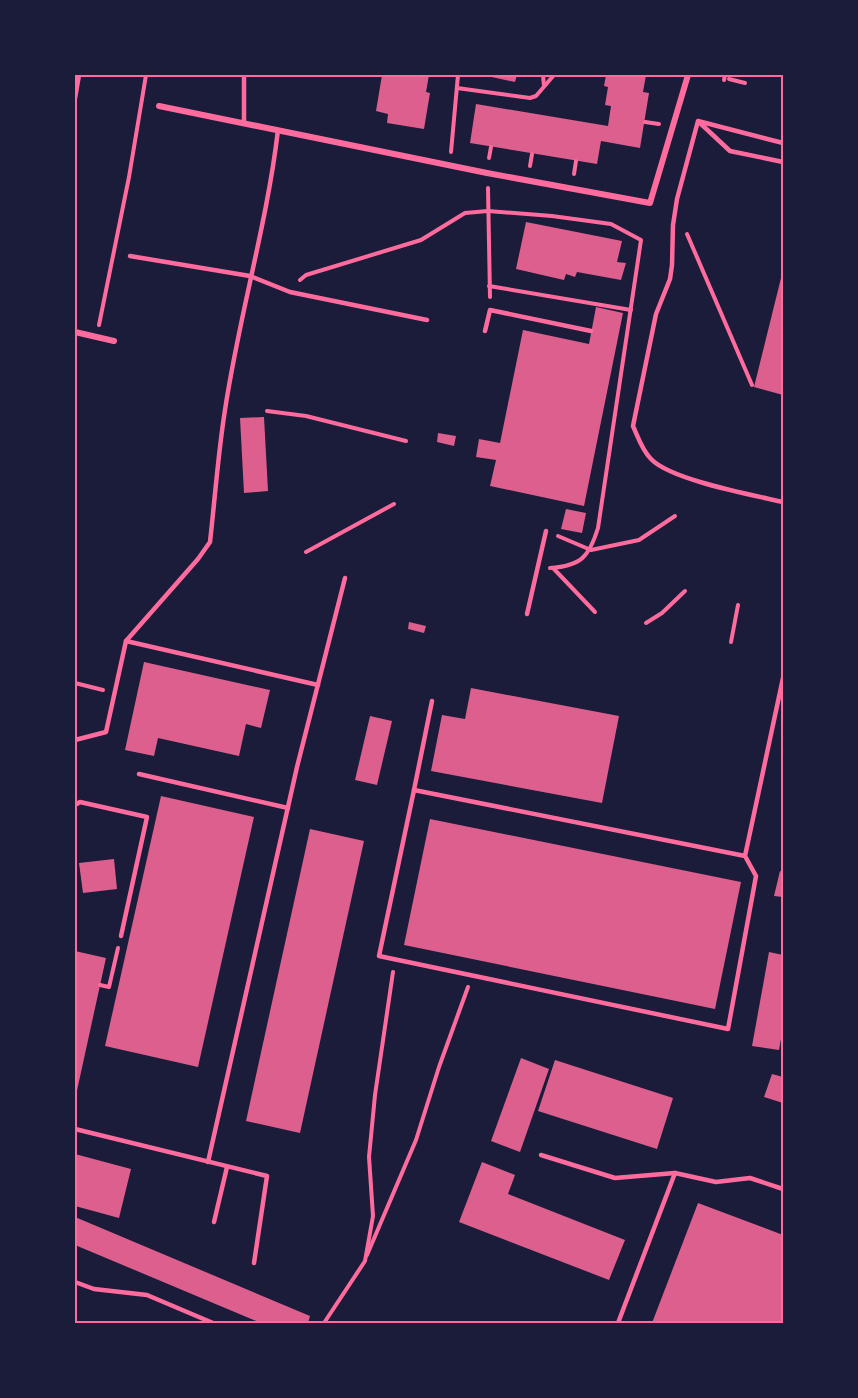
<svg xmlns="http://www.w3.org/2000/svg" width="858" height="1398" font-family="Jost,sans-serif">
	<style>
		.building { fill: #dd5f8e }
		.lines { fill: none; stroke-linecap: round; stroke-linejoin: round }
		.path { stroke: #ff6b9d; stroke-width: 4 }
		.service { stroke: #ff6b9d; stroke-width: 4.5 }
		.minor { stroke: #ff6b9d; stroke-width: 6 }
		.neatline { fill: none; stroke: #ff6b9d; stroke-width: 2 }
	</style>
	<rect width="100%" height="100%" fill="#1b1b3a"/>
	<g class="building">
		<path d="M 382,75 L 429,75 L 426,92 L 430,93 L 424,129 L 387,123 L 388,114 L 376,111 Z"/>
		<path d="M 482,75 L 517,75 L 515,82 Z"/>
		<path d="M 606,75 L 646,75 L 643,92 L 649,93 L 640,148 L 601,141 L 597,164 L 470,143 L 476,104 L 608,126 L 611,106 L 605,105 L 608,87 L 604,86 Z"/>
		<path d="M 526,222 L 622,241 L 617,262 L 626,263 L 621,280 L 577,272 L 575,277 L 566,274 L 564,280 L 516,269 Z"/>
		<path d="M 782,274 L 783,274 L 783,395 L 754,387 Z"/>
		<path d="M 596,307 L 623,313 L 584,506 L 490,486 L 496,460 L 476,457 L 479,439 L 500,443 L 523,330 L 589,344 Z"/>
		<path d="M 264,417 L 268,491 L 244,493 L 240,418 Z"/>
		<path d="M 438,433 L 456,436 L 454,446 L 437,442 Z"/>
		<path d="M 566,509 L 586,513 L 582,533 L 561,529 Z"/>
		<path d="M 409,622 L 426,626 L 424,633 L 408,629 Z"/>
		<path d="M 144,662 L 270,690 L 261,728 L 246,724 L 239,756 L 158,738 L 154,756 L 125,750 Z"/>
		<path d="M 471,688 L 619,716 L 602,803 L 431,771 L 442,715 L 465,719 Z"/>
		<path d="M 370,716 L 392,721 L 377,785 L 355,780 Z"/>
		<path d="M 161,796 L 254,817 L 198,1067 L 105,1046 Z"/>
		<path d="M 430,819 L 741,882 L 715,1009 L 404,945 Z"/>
		<path d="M 310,829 L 364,841 L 300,1133 L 246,1121 Z"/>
		<path d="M 114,859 L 117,889 L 83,893 L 79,863 Z"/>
		<path d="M 780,871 L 783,872 L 783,897 L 774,896 Z"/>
		<path d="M 75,951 L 106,958 L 76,1095 L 75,1094 Z"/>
		<path d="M 769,952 L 783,955 L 783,1028 L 779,1050 L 752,1046 Z"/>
		<path d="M 521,1058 L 549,1069 L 520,1152 L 491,1141 Z"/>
		<path d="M 555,1060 L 673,1098 L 657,1149 L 538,1111 Z"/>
		<path d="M 772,1074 L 783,1077 L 783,1103 L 764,1097 Z"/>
		<path d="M 75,1154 L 131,1169 L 119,1218 L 75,1206 Z"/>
		<path d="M 482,1162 L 515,1175 L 508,1194 L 625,1240 L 609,1280 L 459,1222 Z"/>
		<path d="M 698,1203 L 783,1235 L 783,1323 L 652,1323 Z"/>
		<path d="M 75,1217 L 310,1316 L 308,1323 L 261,1323 L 75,1245 Z"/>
	</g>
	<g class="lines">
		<g class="path">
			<path d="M 543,75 L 544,86"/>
			<path d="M 729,79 L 745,83"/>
			<path d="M 724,80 L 725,75"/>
			<path d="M 457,88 L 530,98 L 536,96 L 554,75"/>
			<path d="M 645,122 L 659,124"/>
			<path d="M 451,152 L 458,75"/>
			<path d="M 489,158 L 491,147"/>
			<path d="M 530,166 L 532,154"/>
			<path d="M 574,174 L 576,161"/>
			<path d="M 488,188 L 490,297"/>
			<path d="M 687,234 L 752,385"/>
			<path d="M 300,280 L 306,275 L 421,240 L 465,213 L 488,211 L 552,216 L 611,224 L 641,240 L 598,528 C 589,557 581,566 550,568"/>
			<path d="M 489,286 L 631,310"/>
			<path d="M 99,325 L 129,177 L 146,75"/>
			<path d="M 267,411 L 306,416 L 406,441"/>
			<path d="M 558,536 L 591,550 L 639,540 L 675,516"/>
			<path d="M 306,552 L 394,504"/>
			<path d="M 554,569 L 595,612"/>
			<path d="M 646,623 L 662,613 L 685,591"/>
			<path d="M 731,642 L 738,605"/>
			<path d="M 75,683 L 103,690"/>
			<path d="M 100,985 L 109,987 L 118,948"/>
			<path d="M 367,1255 L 416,1140 L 439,1067 L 468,987"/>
			<path d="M 324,1323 L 365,1261 L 373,1216 L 369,1157 L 375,1095 L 393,972"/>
		</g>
		<g class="service">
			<path d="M 244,75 L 244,123"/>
			<path d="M 75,98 L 79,75"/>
			<path d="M 700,123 L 730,151 L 783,162"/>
			<path d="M 783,143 L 698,121 L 677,199 L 673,225 L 672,265 L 670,279 L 656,314 L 633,426 C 638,437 642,450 651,459 C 671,480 753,495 783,502"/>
			<path d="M 130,256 L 250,276 L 290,292 L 427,320"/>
			<path d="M 485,331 L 490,310 L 591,331"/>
			<path d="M 527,614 L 546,531"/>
			<path d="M 126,641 L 318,685"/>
			<path d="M 75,740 L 106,732 L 126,641 L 198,559 L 210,542 C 215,498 218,454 225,410 C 239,316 267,224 278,130"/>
			<path d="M 139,774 L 288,808"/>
			<path d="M 414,790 L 432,701"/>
			<path d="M 75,805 L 80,802 L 147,817 L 121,936"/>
			<path d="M 745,856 L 414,790 L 379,956 L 728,1029 L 756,876 L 745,856 L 783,678"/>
			<path d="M 75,1129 L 267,1176 L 254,1263"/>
			<path d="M 541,1155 L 615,1178 L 675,1173"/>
			<path d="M 208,1162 L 297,767 L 345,578"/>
			<path d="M 214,1222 L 227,1167"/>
			<path d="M 75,1282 L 94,1289 L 147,1295 L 213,1323"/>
			<path d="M 618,1323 L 675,1173 L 716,1182 L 750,1178 L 783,1189"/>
		</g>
		<g class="minor">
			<path d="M 159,106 L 487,173 L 650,203 L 688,75"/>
			<path d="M 75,332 L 114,341"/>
		</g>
	</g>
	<rect width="858" height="1398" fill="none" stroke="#1b1b3a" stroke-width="153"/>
	<rect x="76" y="76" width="706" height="1246" class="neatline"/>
</svg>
